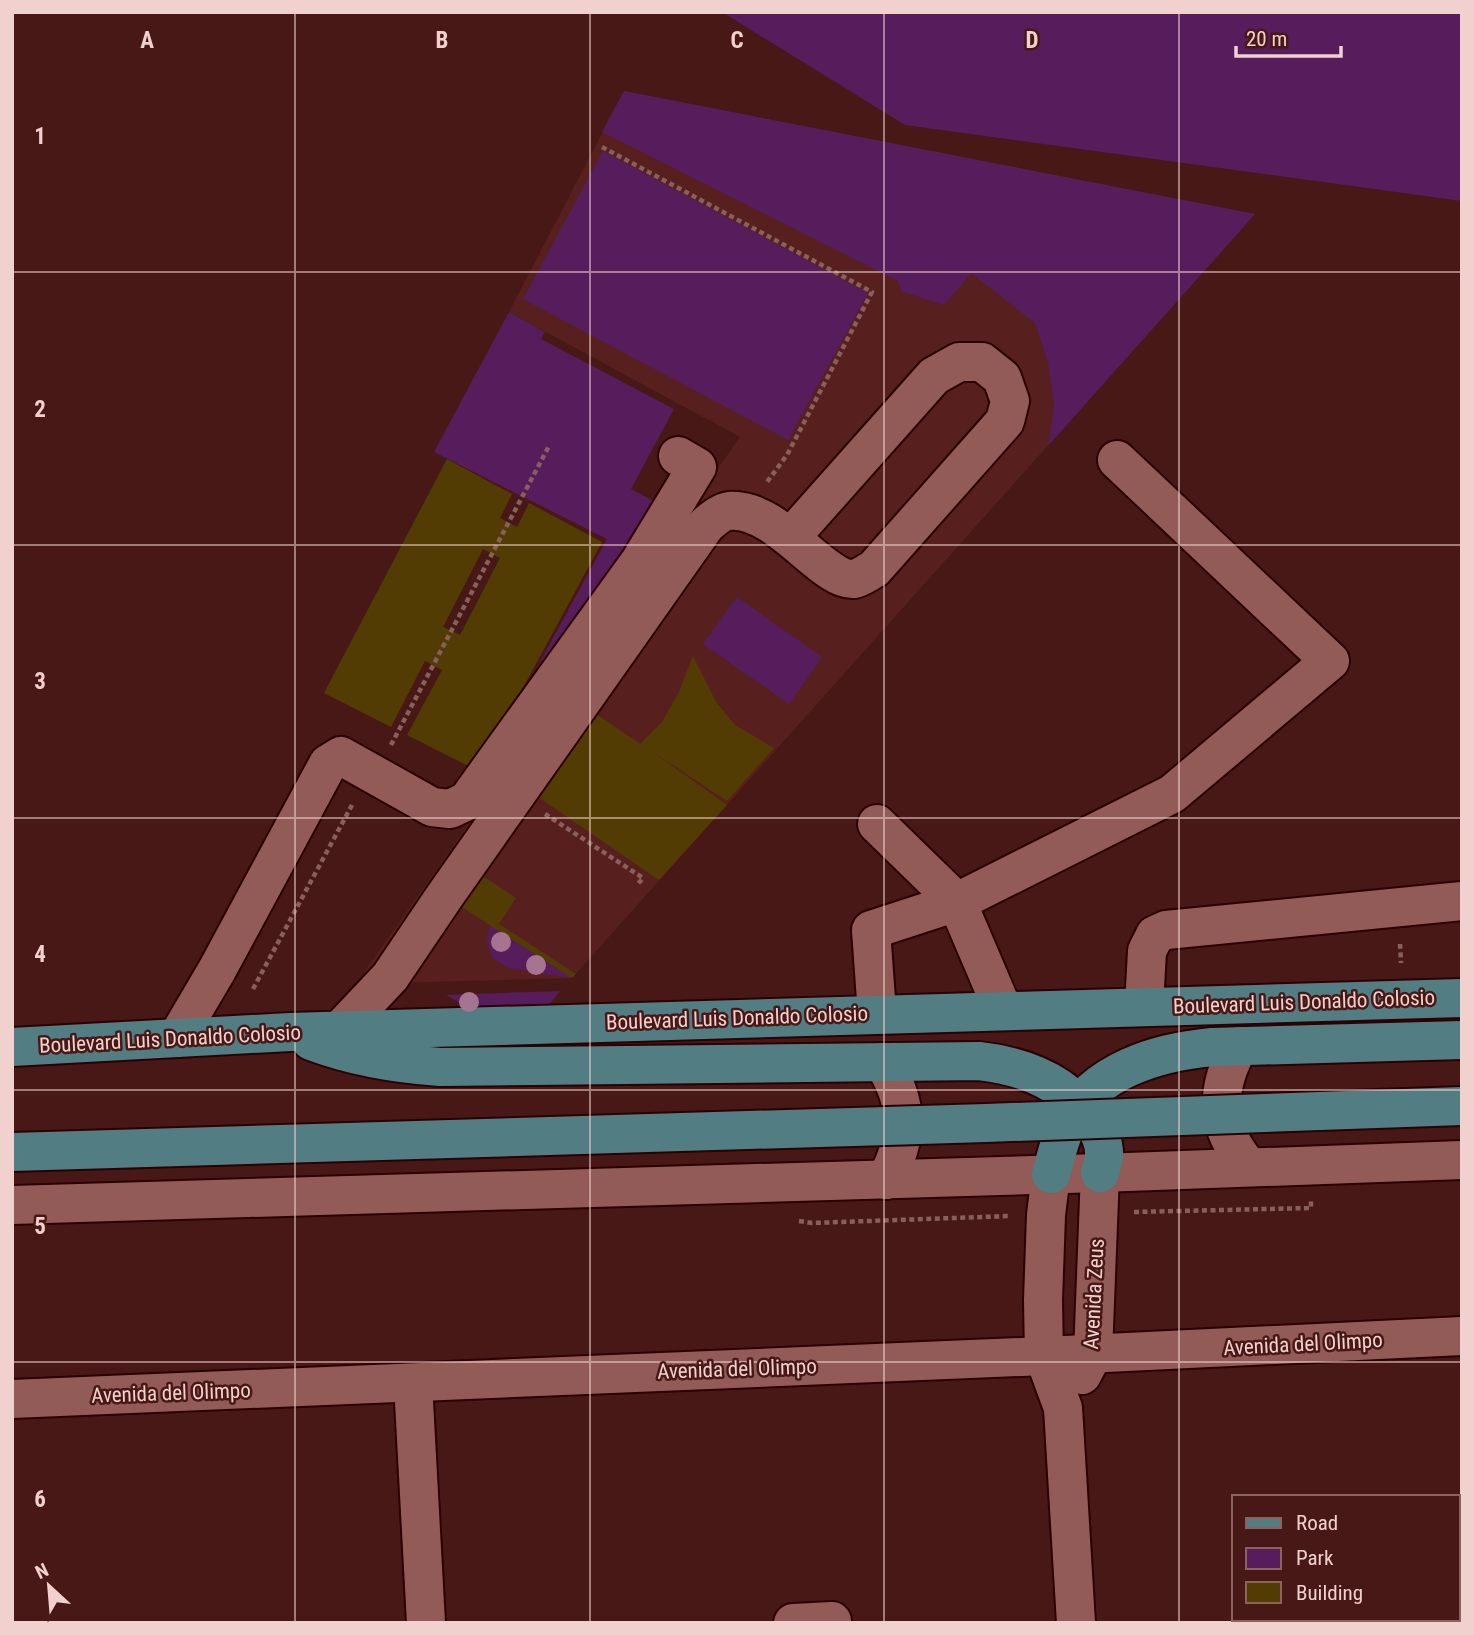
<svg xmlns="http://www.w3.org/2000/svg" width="1474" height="1635" font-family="'Roboto Condensed',sans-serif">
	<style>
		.built { fill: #57201f }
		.green { fill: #571c5c }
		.building { fill: #523c04; fill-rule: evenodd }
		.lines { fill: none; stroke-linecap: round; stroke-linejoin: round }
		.minor-casing { stroke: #2b0002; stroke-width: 42 }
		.major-casing { stroke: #2b0002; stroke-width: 42 }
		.path { stroke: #895f5c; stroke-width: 4.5; stroke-dasharray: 5 3.5; stroke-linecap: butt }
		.minor { stroke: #925b57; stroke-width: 38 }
		.major { stroke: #527e83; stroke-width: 38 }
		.major-bridge-casing { stroke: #2b0002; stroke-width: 42; stroke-linecap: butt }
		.major-bridge { stroke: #527e83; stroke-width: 38 }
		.tree { fill: #a67491 }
		.grid { fill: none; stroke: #f1d1cd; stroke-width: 2; stroke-opacity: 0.55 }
		.labels { text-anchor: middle; stroke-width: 5; stroke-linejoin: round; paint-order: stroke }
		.street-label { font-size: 21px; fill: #f1d1cd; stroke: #481816 }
		.grid-label { font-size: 23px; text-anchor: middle; font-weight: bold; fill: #f1d1cd; stroke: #481816; stroke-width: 5; stroke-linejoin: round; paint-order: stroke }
	</style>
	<rect width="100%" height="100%" fill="#481816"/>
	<path class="built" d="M 624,91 L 1255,214 L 572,978 L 356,984 L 740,437 L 509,312 Z"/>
	<g class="green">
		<path d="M 722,12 L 1462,12 L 1462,201 L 905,125 Z"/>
		<path d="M 624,91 L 1255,214 L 1048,446 L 1054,405 L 1048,362 L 1035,323 L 971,273 L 944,305 L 901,291 L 898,281 L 602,132 Z"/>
		<path d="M 603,151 L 868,293 L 788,440 L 523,299 Z"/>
		<path d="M 509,312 L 545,332 L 541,339 L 674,409 L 631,489 L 652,500 L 655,508 L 481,770 L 607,539 L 434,452 Z"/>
		<path d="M 737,597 L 822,657 L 789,704 L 703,644 Z"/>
		<path d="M 490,925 L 572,978 L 509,968 L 492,958 L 487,942 Z"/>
		<path d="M 560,991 L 549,1005 L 469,1008 L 446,995 Z"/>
	</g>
	<g class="building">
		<path d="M 447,459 L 512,494 L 500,518 L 517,527 L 529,503 L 602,542 L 478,771 L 407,735 L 442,670 L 425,661 L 391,727 L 324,693 ZM 483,549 L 500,558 L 460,635 L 443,627 Z"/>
		<path d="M 693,656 L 716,702 L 735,725 L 774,748 L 727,801 L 653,752 L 727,805 L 659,880 L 506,775 L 564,692 L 640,744 L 662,722 L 679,692 Z"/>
		<path d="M 481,875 L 516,898 L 499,924 L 576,974 L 572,978 L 460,906 Z"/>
	</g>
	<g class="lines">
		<defs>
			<g id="minor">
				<path d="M 877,824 L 957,902 L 1003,1010"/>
				<path d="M 1144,1006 L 1147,951 L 1155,935 L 1166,930 L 1462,901"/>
				<path d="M 877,1014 L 871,930 L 957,902 L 1172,794 L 1330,661 L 1117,460"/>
				<path d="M 339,1031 L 390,977 L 444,897 L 706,525 C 712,520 721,512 729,511 C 778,507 823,582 854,579 C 860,578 868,572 874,569 L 1005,421 L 1010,401 L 1002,378 L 982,362 L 959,362 L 934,376 L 791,537"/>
				<path d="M 177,1038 L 217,970 L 328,764 L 341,756 L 432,807 L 450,809 L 467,801 L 640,561 L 697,467 L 678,456"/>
				<path d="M 1239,1046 C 1214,1091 1215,1128 1249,1167"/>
				<path d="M 883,1062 C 909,1104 909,1136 886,1180"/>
				<path d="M 1051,1174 L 1046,1215 L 1043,1300 L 1044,1356 L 1063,1408 L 1076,1623"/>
				<path d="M 12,1205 L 1100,1173 L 1462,1160"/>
				<path d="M 1082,1375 L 1093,1354 L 1100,1173"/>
				<path d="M 413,1383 L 426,1623"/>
				<path d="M 12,1399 L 1044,1356 L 1462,1336"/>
				<path d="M 1395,1619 L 1396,1623"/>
				<path d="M 793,1623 L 832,1621"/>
				<path d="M 1340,1623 L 1342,1619"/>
			</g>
			<g id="major">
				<path d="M 311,1041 C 353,1057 396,1064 440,1067 L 979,1061 C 1024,1066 1066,1082 1092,1121 C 1099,1131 1105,1145 1104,1157 C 1103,1163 1101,1168 1100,1173"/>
				<path d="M 12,1047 L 290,1032 L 1462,998"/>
				<path d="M 1051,1174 C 1056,1157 1060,1137 1068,1122 C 1094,1070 1159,1052 1212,1047 L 1462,1040"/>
			</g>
		</defs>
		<use href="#minor" class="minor-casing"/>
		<use href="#major" class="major-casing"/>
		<g class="path">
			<path d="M 602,147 L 872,292 L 787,455 L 767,482"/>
			<path d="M 391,745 L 549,446"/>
			<path d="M 545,814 L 643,878 L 637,885"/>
			<path d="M 1400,944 L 1401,963"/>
			<path d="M 253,989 L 352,805"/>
			<path d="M 1134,1212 L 1311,1208 L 1311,1200"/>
			<path d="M 799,1221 L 812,1223 L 1010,1216"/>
		</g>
		<use href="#minor" class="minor"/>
		<use href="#major" class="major"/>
		<defs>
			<path id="major-bridge" d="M 12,1152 L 986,1123 L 1462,1106"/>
		</defs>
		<use href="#major-bridge" class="major-bridge-casing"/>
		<use href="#major-bridge" class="major-bridge"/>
	</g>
	<g class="tree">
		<circle cx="501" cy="942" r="10"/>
		<circle cx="536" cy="965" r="10"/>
		<circle cx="469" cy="1002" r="10"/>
	</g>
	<path class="grid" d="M 295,12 L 295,1623M 590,12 L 590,1623M 884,12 L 884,1623M 1179,12 L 1179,1623M 12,272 L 1462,272M 12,545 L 1462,545M 12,818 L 1462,818M 12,1090 L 1462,1090M 12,1362 L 1462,1362"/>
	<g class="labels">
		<g class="street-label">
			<text transform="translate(1304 1002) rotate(-2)" y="7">Boulevard Luis Donaldo Colosio</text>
			<text transform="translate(737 1018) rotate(-2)" y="7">Boulevard Luis Donaldo Colosio</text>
			<text transform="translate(170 1039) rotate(-3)" y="7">Boulevard Luis Donaldo Colosio</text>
			<text transform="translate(1094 1294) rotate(-87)" y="7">Avenida Zeus</text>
			<text transform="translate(1303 1344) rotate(-3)" y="7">Avenida del Olimpo</text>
			<text transform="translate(737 1369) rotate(-2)" y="7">Avenida del Olimpo</text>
			<text transform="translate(171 1393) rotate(-2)" y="7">Avenida del Olimpo</text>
		</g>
	</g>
	<g class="grid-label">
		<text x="147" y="48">A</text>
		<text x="442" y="48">B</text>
		<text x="737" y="48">C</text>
		<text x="1032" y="48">D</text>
		<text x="40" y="144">1</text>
		<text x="40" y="417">2</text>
		<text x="40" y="689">3</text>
		<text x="40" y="962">4</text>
		<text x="40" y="1234">5</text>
		<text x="40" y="1507">6</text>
	</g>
	<rect width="1474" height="1635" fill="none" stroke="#f1d1cd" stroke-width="28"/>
	<rect x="1232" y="1495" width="228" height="126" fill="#481816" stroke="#8c625f" stroke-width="2"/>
	<rect x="1246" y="1518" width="35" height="10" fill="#527e83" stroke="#8c625f" stroke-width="2"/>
	<text x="1296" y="1530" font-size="21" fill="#f1d1cd">Road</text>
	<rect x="1246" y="1548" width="35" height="21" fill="#571c5c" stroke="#8c625f" stroke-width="2"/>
	<text x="1296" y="1565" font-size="21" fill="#f1d1cd">Park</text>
	<rect x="1246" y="1582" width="35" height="21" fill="#523c04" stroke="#8c625f" stroke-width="2"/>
	<text x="1296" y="1600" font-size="21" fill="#f1d1cd">Building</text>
	<g transform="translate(49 1586) rotate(334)" stroke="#481816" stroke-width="5" paint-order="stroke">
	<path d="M0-5L12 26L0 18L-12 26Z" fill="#f1d1cd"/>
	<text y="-10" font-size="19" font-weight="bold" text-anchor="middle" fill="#f1d1cd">N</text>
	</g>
	<path d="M1236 46v10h105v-10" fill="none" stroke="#f1d1cd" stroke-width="3.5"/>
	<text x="1246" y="46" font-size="21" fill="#f1d1cd" stroke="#481816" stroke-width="5" paint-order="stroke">20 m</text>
</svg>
